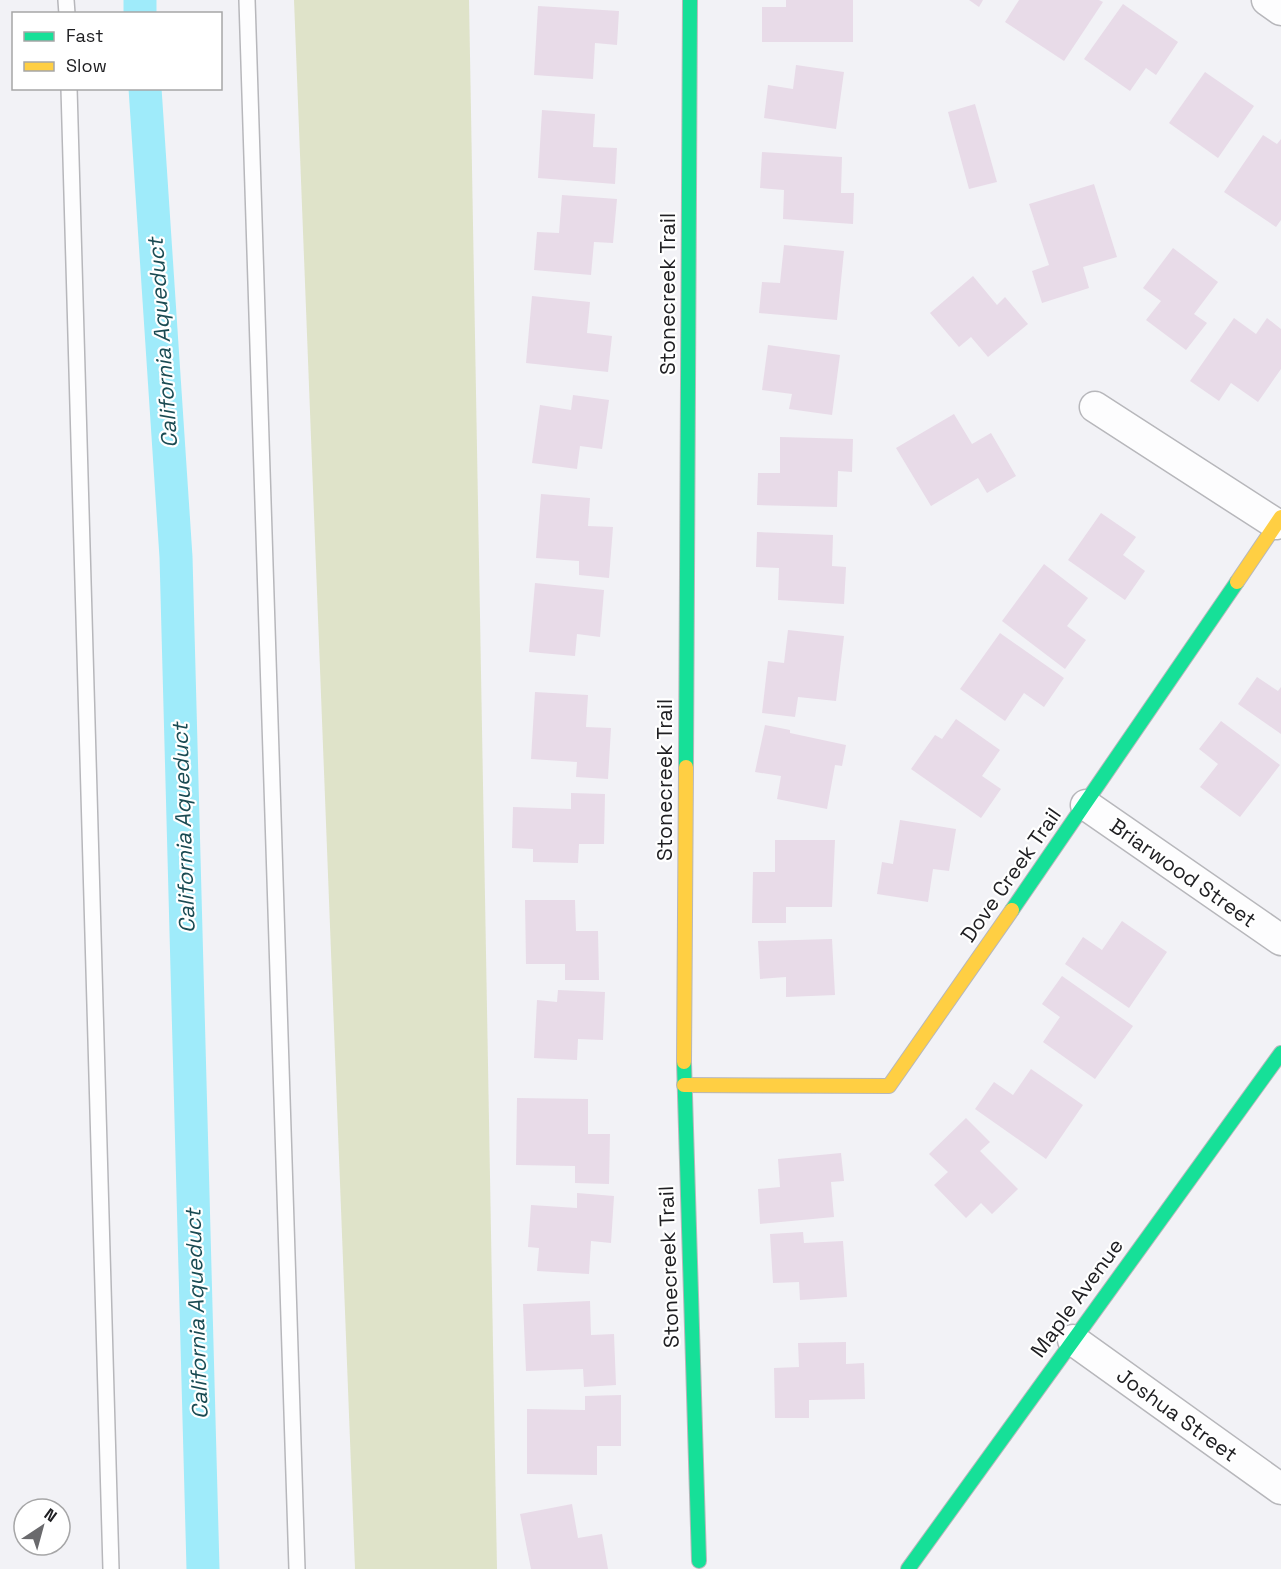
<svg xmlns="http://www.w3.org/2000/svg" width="1281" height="1569" font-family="'Space Grotesk',sans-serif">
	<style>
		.green { fill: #dfe3c9 }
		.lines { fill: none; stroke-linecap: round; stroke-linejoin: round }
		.canal { stroke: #9febfa; stroke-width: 33 }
		.building { fill: #e8dbe8 }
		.lane-casing { stroke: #b7b7bb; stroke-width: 18 }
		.street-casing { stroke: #b7b7bb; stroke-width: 33 }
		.fast-casing { stroke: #b7b7bb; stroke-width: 16 }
		.slow-casing { stroke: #b7b7bb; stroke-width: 16 }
		.lane { stroke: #fdfdfe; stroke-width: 15 }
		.street { stroke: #fdfdfe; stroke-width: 30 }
		.fast { stroke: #16e098; stroke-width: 14 }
		.slow { stroke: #ffcf43; stroke-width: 14 }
		.labels { text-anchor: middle; stroke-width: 4.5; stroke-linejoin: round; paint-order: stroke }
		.street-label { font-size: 21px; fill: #202023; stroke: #fff }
		.water-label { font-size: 22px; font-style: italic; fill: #1a4b53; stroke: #fff }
	</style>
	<rect width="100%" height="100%" fill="#f2f2f6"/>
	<path class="green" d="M 294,0 L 469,0 L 497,1569 L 355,1569 Z"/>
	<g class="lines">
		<g class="canal">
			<path d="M 140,0 L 140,14"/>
			<path d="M 145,88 L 176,557 L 203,1569"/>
		</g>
	</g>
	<g class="building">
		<path d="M 786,0 L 853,0 L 853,42 L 762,42 L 762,7 L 786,7 Z"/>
		<path d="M 969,0 L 983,0 L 979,7 Z"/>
		<path d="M 1019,0 L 1099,0 L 1103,2 L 1064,61 L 1005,22 Z"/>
		<path d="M 1123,4 L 1178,42 L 1156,75 L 1146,68 L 1130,91 L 1084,59 Z"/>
		<path d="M 538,6 L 619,11 L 617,45 L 595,43 L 593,79 L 534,75 Z"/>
		<path d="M 796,65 L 844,72 L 836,129 L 764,118 L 768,85 L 793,89 Z"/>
		<path d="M 1205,72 L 1254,106 L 1218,158 L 1169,123 Z"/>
		<path d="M 975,104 L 997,182 L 969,189 L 948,112 Z"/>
		<path d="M 542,110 L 595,114 L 593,147 L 617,148 L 615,184 L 538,178 Z"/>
		<path d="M 1263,135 L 1277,144 L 1281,139 L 1281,220 L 1276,227 L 1224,192 Z"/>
		<path d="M 762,152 L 842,157 L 841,193 L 854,193 L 853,224 L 783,219 L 784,190 L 760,188 Z"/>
		<path d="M 1094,184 L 1117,257 L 1083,267 L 1089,288 L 1042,303 L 1032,271 L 1049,265 L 1029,204 Z"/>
		<path d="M 562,195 L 617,199 L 613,243 L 594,242 L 591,275 L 534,270 L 537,232 L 559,233 Z"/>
		<path d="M 784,245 L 844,251 L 837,320 L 759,313 L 762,282 L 780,283 Z"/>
		<path d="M 1173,248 L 1218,282 L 1194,314 L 1207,323 L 1186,350 L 1146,320 L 1161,301 L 1143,288 Z"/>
		<path d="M 973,276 L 997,305 L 1005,297 L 1028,324 L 988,357 L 971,337 L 959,347 L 930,313 Z"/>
		<path d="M 532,296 L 590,302 L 587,333 L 612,336 L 608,372 L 526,363 Z"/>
		<path d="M 1234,318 L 1256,334 L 1267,318 L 1281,329 L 1281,369 L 1258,402 L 1231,383 L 1219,401 L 1190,381 Z"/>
		<path d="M 768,345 L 840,355 L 832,415 L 789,409 L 792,394 L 762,390 Z"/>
		<path d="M 573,395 L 609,400 L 602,449 L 580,446 L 577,469 L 532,463 L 540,405 L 571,410 Z"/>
		<path d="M 954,414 L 972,444 L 991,433 L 1016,476 L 987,493 L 978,478 L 931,506 L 896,448 Z"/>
		<path d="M 780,437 L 853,439 L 852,472 L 838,471 L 837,507 L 757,505 L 758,473 L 780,473 Z"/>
		<path d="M 541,494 L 590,498 L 588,526 L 613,527 L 609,578 L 579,575 L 579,561 L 536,558 Z"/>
		<path d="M 1101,513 L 1136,537 L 1123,555 L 1145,571 L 1125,600 L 1068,560 Z"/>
		<path d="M 757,532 L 833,535 L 832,566 L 846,567 L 844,604 L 778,600 L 779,568 L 756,567 Z"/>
		<path d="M 1044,564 L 1088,598 L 1067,626 L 1086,640 L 1065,669 L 1002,621 Z"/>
		<path d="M 535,583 L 604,590 L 600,637 L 577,634 L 575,656 L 529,652 Z"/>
		<path d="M 788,630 L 844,636 L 836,701 L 798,697 L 795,717 L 762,713 L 768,661 L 784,663 Z"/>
		<path d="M 1000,633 L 1064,678 L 1044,707 L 1024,693 L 1005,721 L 960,689 Z"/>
		<path d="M 1257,677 L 1278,691 L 1281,687 L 1281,734 L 1238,704 Z"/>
		<path d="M 535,692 L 588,695 L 586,727 L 611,728 L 608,779 L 576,777 L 577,762 L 531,759 Z"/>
		<path d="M 956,719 L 1000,750 L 982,776 L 1001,789 L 981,818 L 911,769 L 935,735 L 942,739 Z"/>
		<path d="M 1221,721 L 1280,765 L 1240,817 L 1200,787 L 1218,764 L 1199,749 Z"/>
		<path d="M 765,725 L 790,730 L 790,733 L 846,745 L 842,766 L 835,765 L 827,809 L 777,799 L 781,776 L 755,772 Z"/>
		<path d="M 571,793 L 605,794 L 604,844 L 579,844 L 578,863 L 533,862 L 533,849 L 512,848 L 513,807 L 571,809 Z"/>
		<path d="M 900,820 L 956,829 L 949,871 L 933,869 L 928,902 L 877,894 L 882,862 L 893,864 Z"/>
		<path d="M 775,840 L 835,840 L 832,907 L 786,907 L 786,923 L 752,923 L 753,872 L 775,872 Z"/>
		<path d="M 525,900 L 575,900 L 576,931 L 598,931 L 599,980 L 565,980 L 565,964 L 526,964 Z"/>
		<path d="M 1122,921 L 1167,952 L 1129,1008 L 1065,964 L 1083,937 L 1102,950 Z"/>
		<path d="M 832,939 L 835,995 L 786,997 L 786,977 L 760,979 L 758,941 Z"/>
		<path d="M 1062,976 L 1133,1026 L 1095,1079 L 1043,1042 L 1060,1017 L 1042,1004 Z"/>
		<path d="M 558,990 L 605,992 L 603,1040 L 578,1039 L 577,1060 L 534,1058 L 537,1000 L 557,1002 Z"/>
		<path d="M 1031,1069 L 1083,1105 L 1046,1159 L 975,1109 L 994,1082 L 1013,1095 Z"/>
		<path d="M 517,1098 L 588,1099 L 588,1134 L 610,1134 L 609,1184 L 575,1183 L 575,1166 L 516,1165 Z"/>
		<path d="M 966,1118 L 990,1142 L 980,1151 L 1018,1189 L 992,1214 L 981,1203 L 966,1218 L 934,1185 L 948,1172 L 929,1154 Z"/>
		<path d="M 841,1153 L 844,1181 L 831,1182 L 834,1217 L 760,1224 L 758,1189 L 780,1187 L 778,1159 Z"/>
		<path d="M 577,1193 L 614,1196 L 611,1243 L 591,1241 L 589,1274 L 537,1271 L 539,1248 L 528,1247 L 531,1205 L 577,1208 Z"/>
		<path d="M 803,1232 L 804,1243 L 843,1241 L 847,1297 L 800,1300 L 799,1282 L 773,1283 L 770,1234 Z"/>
		<path d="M 590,1301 L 591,1335 L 614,1334 L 616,1385 L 584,1387 L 583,1369 L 526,1371 L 523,1304 Z"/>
		<path d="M 846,1342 L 846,1364 L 864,1363 L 865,1399 L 809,1400 L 809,1418 L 775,1418 L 774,1368 L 799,1367 L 798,1343 Z"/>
		<path d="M 621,1395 L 621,1446 L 597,1446 L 597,1475 L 527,1474 L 527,1409 L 585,1410 L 585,1396 Z"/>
		<path d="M 572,1504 L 578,1538 L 602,1534 L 608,1569 L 531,1569 L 520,1514 Z"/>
	</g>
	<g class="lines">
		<defs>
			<g id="lane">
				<path d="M 66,0 L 67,14"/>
				<path d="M 247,0 L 297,1569"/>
				<path d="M 69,88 L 111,1569"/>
			</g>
			<g id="street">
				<path d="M 1267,0 L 1281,10"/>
				<path d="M 1095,407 L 1276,524"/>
				<path d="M 1086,805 L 1281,940"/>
				<path d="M 1073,1340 L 1281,1489"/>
			</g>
			<g id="fast">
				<path d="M 686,767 L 690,0"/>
				<path d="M 1012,910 L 1237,582"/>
				<path d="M 684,1062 L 699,1561"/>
				<path d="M 908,1569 L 1281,1053"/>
			</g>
			<g id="slow">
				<path d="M 1237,582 L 1281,517"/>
				<path d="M 684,1062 L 686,767"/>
				<path d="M 684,1085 L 889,1086 L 1012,910"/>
			</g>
		</defs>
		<use href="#lane" class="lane-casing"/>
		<use href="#street" class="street-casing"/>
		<use href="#fast" class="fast-casing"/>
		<use href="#slow" class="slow-casing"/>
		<use href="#lane" class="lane"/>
		<use href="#street" class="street"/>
		<use href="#fast" class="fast"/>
		<use href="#slow" class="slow"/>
	</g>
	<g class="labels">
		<g class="street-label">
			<text transform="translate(668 294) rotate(-90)" y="7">Stonecreek Trail</text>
			<text transform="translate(665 780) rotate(-90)" y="7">Stonecreek Trail</text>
			<text transform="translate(1183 873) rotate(35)" y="7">Briarwood Street</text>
			<text transform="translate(1011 875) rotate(-55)" y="7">Dove Creek Trail</text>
			<text transform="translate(669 1267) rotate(-92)" y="7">Stonecreek Trail</text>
			<text transform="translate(1077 1298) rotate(-54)" y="7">Maple Avenue</text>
			<text transform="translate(1177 1415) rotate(36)" y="7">Joshua Street</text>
		</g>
		<g class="water-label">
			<text transform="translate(162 343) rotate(-94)" y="8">California Aqueduct</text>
			<text transform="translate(183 828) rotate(-92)" y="8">California Aqueduct</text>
			<text transform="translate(196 1314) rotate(-92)" y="8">California Aqueduct</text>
		</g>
	</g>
	<rect x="12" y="12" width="210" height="78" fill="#ffffff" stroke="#a6a6a7" stroke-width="1.5"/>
	<rect x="24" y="32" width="30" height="9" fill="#16e098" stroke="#a6a6a7" stroke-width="1.5"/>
	<text x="66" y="42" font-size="18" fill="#202023">Fast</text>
	<rect x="24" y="62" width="30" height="9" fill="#ffcf43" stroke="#a6a6a7" stroke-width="1.5"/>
	<text x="66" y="72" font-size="18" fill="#202023">Slow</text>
	<g transform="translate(42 1527) rotate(36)"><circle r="28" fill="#ffffff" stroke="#a6a6a7" stroke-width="1.5"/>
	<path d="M0-4.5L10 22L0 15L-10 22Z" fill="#6a6a6d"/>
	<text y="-9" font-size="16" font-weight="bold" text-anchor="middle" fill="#202023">N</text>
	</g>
</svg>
